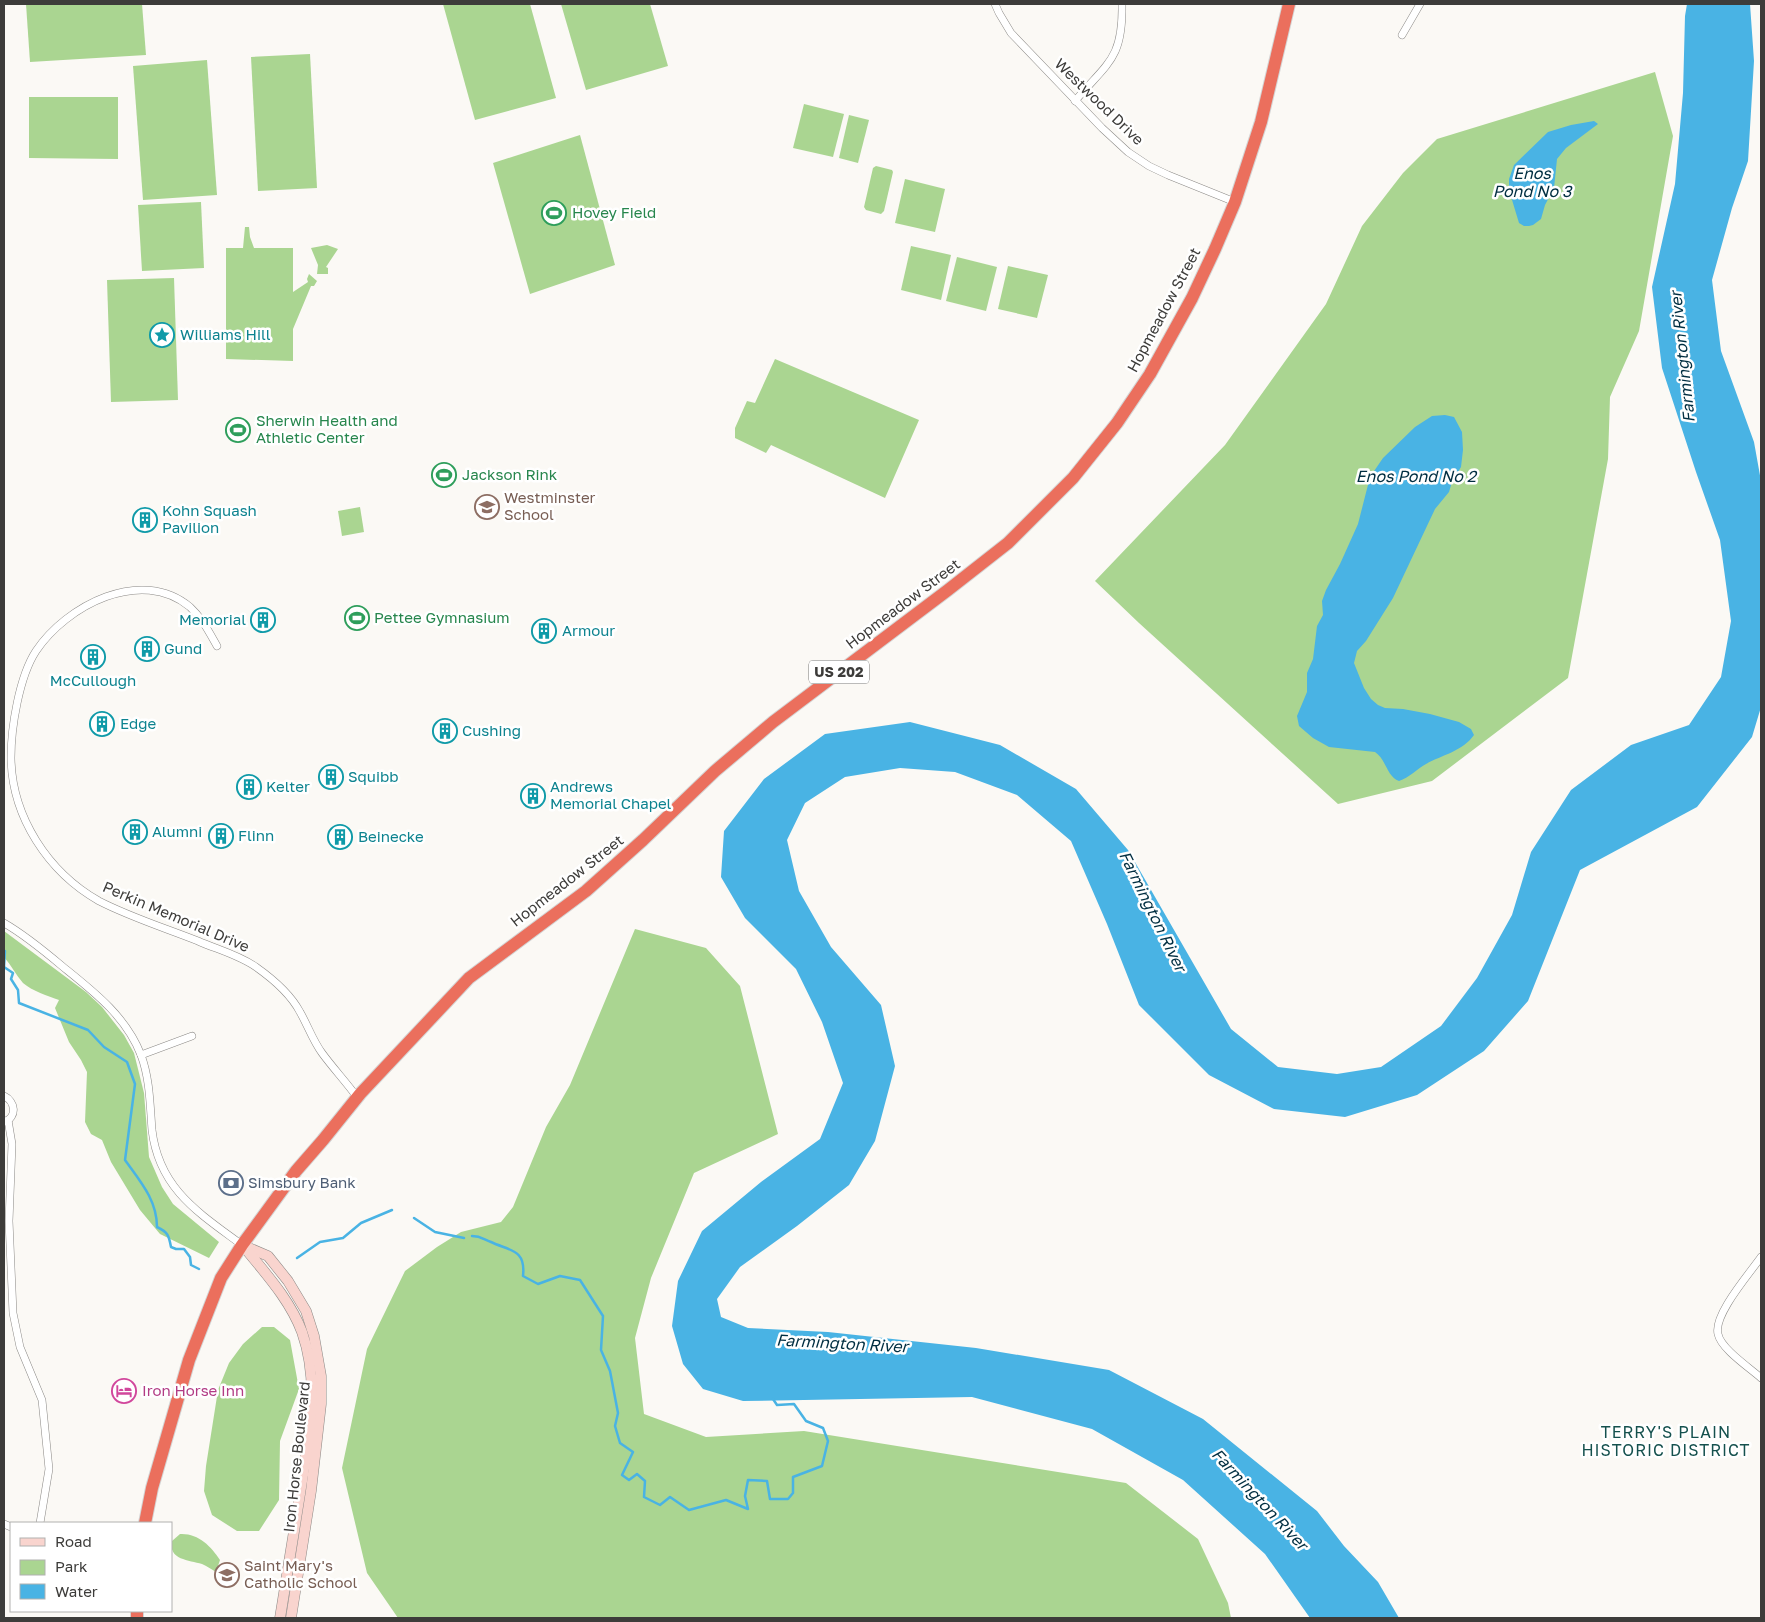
<svg xmlns="http://www.w3.org/2000/svg" width="1765" height="1622" font-family="'Golos Text',sans-serif">
	<style>
		.green { fill: #aad591 }
		.water { fill: #49b3e4 }
		.lines { fill: none; stroke-linecap: round; stroke-linejoin: round }
		.stream { stroke: #49b3e4; stroke-width: 2.5 }
		.street-casing { stroke: #8b8986; stroke-width: 8 }
		.secondary-casing { stroke: #8b8986; stroke-width: 11 }
		.highway-casing { stroke: #d4d4d4; stroke-width: 14 }
		.street { stroke: #fff; stroke-width: 7 }
		.secondary { stroke: #f9d4ce; stroke-width: 10 }
		.highway { stroke: #eb6f5d; stroke-width: 12 }
		.labels { text-anchor: middle; stroke-width: 5; stroke-linejoin: round; paint-order: stroke }
		.shield { fill: #fff; stroke: #777675; stroke-width: 1 }
		.shield-label { font-size: 14px; font-weight: bold; fill: #3d3c3a }
		.street-label { font-size: 15px; fill: #3d3c3a; stroke: #fff }
		.leisure-label { font-size: 15px; fill: #27864d; stroke: #fff; text-anchor: start }
		.culture-label { font-size: 15px; fill: #0d838f; stroke: #fff; text-anchor: start }
		.education-label { font-size: 15px; fill: #785e54; stroke: #fff; text-anchor: start }
		.service-label { font-size: 15px; fill: #4e5e75; stroke: #fff; text-anchor: start }
		.hotel-label { font-size: 15px; fill: #b23c85; stroke: #fff; text-anchor: start }
		.water-label { font-size: 16px; font-style: italic; fill: #002e41; stroke: #fff }
		.neighbourhood-label { font-size: 16px; letter-spacing: 1px; fill: #15514e; stroke: #fff }
	</style>
	<rect width="100%" height="100%" fill="#fbf9f5"/>
	<g class="green">
		<path d="M 26,4 L 142,4 L 146,55 L 30,62 Z"/>
		<path d="M 443,4 L 530,4 L 556,98 L 475,120 Z"/>
		<path d="M 561,4 L 650,4 L 668,66 L 586,90 Z"/>
		<path d="M 310,54 L 317,188 L 258,191 L 251,57 Z"/>
		<path d="M 207,60 L 217,195 L 143,200 L 133,66 Z"/>
		<path d="M 1655,72 L 1673,136 L 1639,331 L 1610,397 L 1608,459 L 1568,678 L 1432,781 L 1338,804 L 1139,623 L 1095,581 L 1225,445 L 1326,304 L 1362,226 L 1403,173 L 1437,139 Z"/>
		<path d="M 29,97 L 118,97 L 118,159 L 29,158 Z"/>
		<path d="M 804,104 L 844,114 L 833,157 L 793,148 Z"/>
		<path d="M 849,115 L 869,120 L 858,163 L 839,158 Z"/>
		<path d="M 580,135 L 615,265 L 530,294 L 493,163 Z"/>
		<path d="M 876,166 L 892,170 L 893,172 L 884,211 L 881,214 L 866,210 L 864,207 L 873,168 Z"/>
		<path d="M 905,179 L 945,189 L 935,232 L 895,223 Z"/>
		<path d="M 201,202 L 204,268 L 142,271 L 138,205 Z"/>
		<path d="M 245,227 L 249,227 L 250,237 L 254,248 L 293,248 L 293,292 L 308,282 L 307,279 L 309,274 L 317,281 L 314,286 L 311,286 L 293,329 L 293,361 L 226,359 L 226,248 L 243,248 Z"/>
		<path d="M 327,245 L 338,249 L 326,267 L 328,268 L 328,274 L 317,274 L 318,265 L 311,248 Z"/>
		<path d="M 911,246 L 951,255 L 941,300 L 901,290 Z"/>
		<path d="M 957,257 L 997,267 L 986,311 L 946,301 Z"/>
		<path d="M 1008,266 L 1048,275 L 1037,318 L 998,309 Z"/>
		<path d="M 174,278 L 178,400 L 111,402 L 107,280 Z"/>
		<path d="M 775,359 L 919,420 L 885,498 L 771,445 L 766,453 L 735,438 L 735,428 L 747,401 L 755,403 Z"/>
		<path d="M 360,507 L 364,532 L 342,536 L 338,511 Z"/>
		<path d="M 635,929 L 706,948 L 740,986 L 778,1134 L 694,1173 L 651,1278 L 635,1338 L 644,1414 L 706,1437 L 804,1431 L 1126,1483 L 1198,1539 L 1228,1603 L 1231,1618 L 398,1618 L 367,1573 L 342,1468 L 367,1349 L 405,1271 L 437,1247 L 461,1232 L 501,1222 L 513,1207 L 546,1127 L 570,1085 Z"/>
		<path d="M 4,931 L 86,992 L 102,1007 L 124,1035 L 134,1053 L 144,1093 L 149,1157 L 162,1187 L 173,1204 L 219,1242 L 209,1258 L 160,1234 L 140,1210 L 111,1162 L 102,1140 L 91,1134 L 85,1122 L 87,1072 L 81,1060 L 69,1042 L 55,1008 L 59,1000 C 48,996 32,991 23,983 C 16,975 11,965 4,957 Z"/>
		<path d="M 262,1327 L 274,1327 L 290,1340 L 299,1389 L 280,1441 L 279,1500 L 259,1531 L 237,1531 L 212,1515 L 204,1491 L 206,1466 L 218,1390 L 229,1363 L 243,1344 Z"/>
		<path d="M 180,1534 C 198,1533 211,1546 220,1560 L 216,1572 C 211,1569 207,1566 202,1564 C 189,1560 168,1560 172,1541 Z"/>
	</g>
	<g class="water">
		<path d="M 1687,4 L 1750,4 L 1754,61 L 1748,161 L 1732,208 L 1712,280 L 1721,351 L 1754,442 L 1761,481 L 1761,707 L 1752,737 L 1697,807 L 1580,870 L 1528,1001 L 1484,1051 L 1417,1095 L 1345,1117 L 1274,1109 L 1209,1075 L 1139,1005 L 1107,924 L 1071,841 L 1017,795 L 955,772 L 900,768 L 845,777 L 805,803 L 787,840 L 799,891 L 831,947 L 881,1005 L 895,1066 L 875,1141 L 849,1185 L 797,1226 L 740,1267 L 717,1299 L 721,1317 L 748,1328 L 828,1332 L 976,1348 L 1109,1370 L 1203,1419 L 1317,1511 L 1344,1546 L 1378,1582 L 1399,1618 L 1310,1618 L 1265,1554 L 1183,1480 L 1092,1429 L 972,1397 L 743,1401 L 703,1389 L 683,1364 L 672,1326 L 678,1281 L 702,1231 L 761,1182 L 820,1139 L 843,1083 L 822,1022 L 796,969 L 745,918 L 721,877 L 724,831 L 764,779 L 825,734 L 910,722 L 1000,745 L 1076,789 L 1128,850 L 1231,1029 L 1278,1067 L 1337,1074 L 1381,1067 L 1441,1026 L 1477,978 L 1512,915 L 1531,852 L 1571,790 L 1631,745 L 1689,725 L 1721,677 L 1731,621 L 1720,540 L 1696,472 L 1662,368 L 1652,287 L 1675,184 L 1683,93 L 1685,16 Z"/>
		<path d="M 1594,121 L 1598,124 L 1566,148 L 1557,159 L 1554,188 L 1545,205 L 1541,219 L 1533,225 L 1529,226 L 1524,226 L 1519,223 L 1509,190 L 1509,179 L 1514,165 L 1548,132 L 1571,125 Z"/>
		<path d="M 1445,415 L 1454,417 L 1462,432 L 1463,450 L 1461,467 L 1452,482 L 1449,492 L 1435,509 L 1393,598 L 1366,641 L 1357,651 L 1354,663 L 1364,688 L 1371,699 L 1378,705 L 1385,708 L 1403,709 L 1430,714 L 1459,722 L 1471,729 L 1474,735 C 1463,751 1442,755 1426,764 C 1417,769 1409,778 1399,781 C 1387,777 1386,759 1375,752 L 1329,747 L 1313,738 L 1299,726 L 1297,716 L 1307,692 L 1307,673 L 1313,659 L 1317,626 L 1323,615 L 1322,601 L 1326,590 L 1340,564 L 1358,524 L 1370,477 L 1383,458 L 1415,427 L 1432,416 Z"/>
	</g>
	<g class="lines">
		<g class="stream">
			<path d="M 4,951 L 5,951 L 4,967 L 13,973 L 11,979 L 18,990 L 19,1003 L 88,1030 L 104,1047 L 127,1062 L 135,1084 L 125,1160 C 140,1181 157,1200 157,1227 C 168,1232 169,1236 171,1247 L 176,1249 L 184,1249 L 190,1257 L 191,1265 L 199,1269"/>
			<path d="M 414,1218 L 435,1232 L 464,1238"/>
			<path d="M 472,1236 C 481,1236 483,1239 491,1242 C 510,1251 526,1249 523,1276 L 538,1284 L 560,1276 L 580,1280 L 603,1316 L 601,1350 L 610,1371 L 618,1413 L 615,1426 L 620,1443 L 633,1452 L 622,1475 L 629,1480 L 637,1474 L 645,1481 L 644,1497 L 660,1505 L 670,1497 L 689,1510 L 726,1500 L 748,1509 L 745,1496 L 748,1480 L 767,1481 L 770,1499 L 788,1499 L 793,1493 L 793,1477 L 822,1466 L 828,1441 L 823,1428 L 806,1421 L 794,1404 L 777,1405 L 773,1399"/>
			<path d="M 297,1258 L 320,1242 L 343,1238 L 361,1223 L 392,1210"/>
		</g>
		<defs>
			<g id="street">
				<path d="M 995,4 L 999,13 L 1011,33 L 1102,128 L 1128,152 L 1149,166 L 1168,175 L 1235,202"/>
				<path d="M 1402,35 L 1420,4"/>
				<path d="M 1075,101 C 1108,62 1123,59 1122,4"/>
				<path d="M 217,646 C 209,632 202,618 190,607 C 141,566 66,606 36,651 C 19,677 11,728 11,758 C 12,817 48,872 99,901 C 130,917 165,928 198,941 C 216,949 239,955 256,967 C 273,979 290,993 300,1012 C 308,1026 313,1041 322,1053 C 333,1068 346,1082 357,1097"/>
				<path d="M 4,923 C 25,935 43,950 62,966 C 93,991 126,1016 141,1055 C 150,1079 150,1105 152,1130 C 159,1189 199,1213 242,1245"/>
				<path d="M 141,1055 L 192,1036"/>
				<path d="M 4,1096 C 15,1101 18,1117 4,1122"/>
				<path d="M 8,1120 L 12,1144 L 9,1221 L 13,1313 L 20,1347 L 42,1400 L 49,1469 L 40,1523"/>
				<path d="M 1761,1257 C 1750,1273 1713,1315 1718,1334 C 1721,1349 1750,1368 1761,1378"/>
				<path d="M 4,1524 L 11,1527"/>
			</g>
			<g id="secondary">
				<path d="M 242,1245 L 268,1256 L 288,1281 L 306,1311 L 314,1336 L 321,1376 L 321,1404 L 311,1491 L 291,1618"/>
				<path d="M 245,1248 C 266,1274 290,1300 302,1332 C 321,1386 308,1440 300,1494 C 293,1535 287,1577 280,1618"/>
			</g>
			<g id="highway">
				<path d="M 145,1523 L 152,1488 L 189,1360 L 221,1278 L 242,1245 L 296,1171 L 323,1140 L 360,1094 L 469,978 L 586,891 L 643,840 L 715,771 L 773,722 L 948,590 L 1008,543 L 1073,478 L 1117,423 L 1150,374 L 1192,298 L 1215,249 L 1235,202 L 1261,122 L 1289,4"/>
				<path d="M 137,1618 L 137,1611"/>
			</g>
		</defs>
		<use href="#street" class="street-casing"/>
		<use href="#secondary" class="secondary-casing"/>
		<use href="#highway" class="highway-casing"/>
		<use href="#street" class="street"/>
		<use href="#secondary" class="secondary"/>
		<use href="#highway" class="highway"/>
	</g>
	<defs>
		<symbol id="stadium-ring" viewBox="-11 -11 22 22"><circle r="9.5" fill="#fff" stroke="#2e9e5b" stroke-width="1.5"/><path d="M0-5a6.5 5 0 1 0 0 10a6.5 5 0 1 0 0-10ZM-3.5-1.8h7v3.6h-7Z" fill="#2e9e5b"/></symbol>
		<symbol id="sight-ring" viewBox="-11 -11 22 22"><circle r="9.5" fill="#fff" stroke="#0f9aa8" stroke-width="1.5"/><path d="M0-6L1.8-2.2L6-1.7L2.9 1.2L3.7 5.4L0 3.3L-3.7 5.4L-2.9 1.2L-6-1.7L-1.8-2.2Z" fill="#0f9aa8"/></symbol>
		<symbol id="school-ring" viewBox="-11 -11 22 22"><circle r="9.5" fill="#fff" stroke="#8d6e63" stroke-width="1.5"/><path d="M0-5L7-2L0 1L-7-2ZM-4 1L0 2.5L4 1V4Q0 6-4 4Z" fill="#8d6e63"/></symbol>
		<symbol id="building-ring" viewBox="-11 -11 22 22"><circle r="9.5" fill="#fff" stroke="#0f9aa8" stroke-width="1.5"/><path d="M-4-6H4V6H1V3H-1V6H-4ZM-2.5-4.3h1.7v1.8h-1.7ZM.8-4.3h1.7v1.8H.8ZM-2.5-1h1.7V.8h-1.7ZM.8-1h1.7V.8H.8Z" fill="#0f9aa8"/></symbol>
		<symbol id="bank-ring" viewBox="-11 -11 22 22"><circle r="9.5" fill="#fff" stroke="#5c6f8a" stroke-width="1.5"/><path d="M-6-4H6V4H-6ZM0-2.3a2.3 2.3 0 1 0 0 4.6a2.3 2.3 0 1 0 0-4.6Z" fill="#5c6f8a"/></symbol>
		<symbol id="hotel-ring" viewBox="-11 -11 22 22"><circle r="9.5" fill="#fff" stroke="#d1479c" stroke-width="1.5"/><path d="M-6-4.5h1.5V1H6V5H4.5V3h-9V5H-6ZM-4 0a1.8 1.8 0 1 1 3.6 0ZM.5 0V-2.5h3Q6-2.5 6 0Z" fill="#d1479c"/></symbol>
	</defs>
	<g fill-rule="evenodd">
		<use href="#stadium-ring" x="540" y="199" width="28" height="28"/>
		<use href="#sight-ring" x="148" y="321" width="28" height="28"/>
		<use href="#stadium-ring" x="224" y="416" width="28" height="28"/>
		<use href="#stadium-ring" x="430" y="461" width="28" height="28"/>
		<use href="#school-ring" x="473" y="493" width="28" height="28"/>
		<use href="#building-ring" x="131" y="506" width="28" height="28"/>
		<use href="#stadium-ring" x="343" y="604" width="28" height="28"/>
		<use href="#building-ring" x="249" y="606" width="28" height="28"/>
		<use href="#building-ring" x="530" y="617" width="28" height="28"/>
		<use href="#building-ring" x="133" y="635" width="28" height="28"/>
		<use href="#building-ring" x="79" y="643" width="28" height="28"/>
		<use href="#building-ring" x="88" y="710" width="28" height="28"/>
		<use href="#building-ring" x="431" y="717" width="28" height="28"/>
		<use href="#building-ring" x="317" y="763" width="28" height="28"/>
		<use href="#building-ring" x="235" y="773" width="28" height="28"/>
		<use href="#building-ring" x="519" y="782" width="28" height="28"/>
		<use href="#building-ring" x="121" y="818" width="28" height="28"/>
		<use href="#building-ring" x="207" y="822" width="28" height="28"/>
		<use href="#building-ring" x="326" y="823" width="28" height="28"/>
		<use href="#bank-ring" x="217" y="1169" width="28" height="28"/>
		<use href="#hotel-ring" x="110" y="1377" width="28" height="28"/>
		<use href="#school-ring" x="213" y="1561" width="28" height="28"/>
	</g>
	<g class="labels">
		<rect class="shield" x="809" y="660.5" width="60" height="23" rx="4"/>
		<g class="shield-label">
			<text x="839" y="677">US 202</text>
		</g>
		<g class="street-label">
			<text transform="translate(1099 102) rotate(44)" y="5">Westwood Drive</text>
			<text transform="translate(1164 310) rotate(-62)" y="5">Hopmeadow Street</text>
			<text transform="translate(903 604) rotate(-37)" y="5">Hopmeadow Street</text>
			<text transform="translate(567 881) rotate(-38)" y="5">Hopmeadow Street</text>
			<text transform="translate(176 917) rotate(23)" y="5">Perkin Memorial Drive</text>
			<text transform="translate(297 1457) rotate(-84)" y="5">Iron Horse Boulevard</text>
		</g>
		<g class="leisure-label">
			<text x="572" y="218">Hovey Field</text>
			<text x="256" y="426">Sherwin Health and<tspan x="256" dy="17">Athletic Center</tspan></text>
			<text x="462" y="480">Jackson Rink</text>
			<text x="374" y="623">Pettee Gymnasium</text>
		</g>
		<g class="culture-label">
			<text x="180" y="340">Williams Hill</text>
			<text x="162" y="516">Kohn Squash<tspan x="162" dy="17">Pavilion</tspan></text>
			<text x="246" y="625" text-anchor="end">Memorial</text>
			<text x="562" y="636">Armour</text>
			<text x="164" y="654">Gund</text>
			<text x="93" y="686" text-anchor="middle">McCullough</text>
			<text x="120" y="729">Edge</text>
			<text x="462" y="736">Cushing</text>
			<text x="348" y="782">Squibb</text>
			<text x="266" y="792">Kelter</text>
			<text x="550" y="792">Andrews<tspan x="550" dy="17">Memorial Chapel</tspan></text>
			<text x="152" y="837">Alumni</text>
			<text x="238" y="841">Flinn</text>
			<text x="358" y="842">Beinecke</text>
		</g>
		<g class="education-label">
			<text x="504" y="503">Westminster<tspan x="504" dy="17">School</tspan></text>
			<text x="244" y="1571">Saint Mary's<tspan x="244" dy="17">Catholic School</tspan></text>
		</g>
		<g class="service-label">
			<text x="248" y="1188">Simsbury Bank</text>
		</g>
		<g class="hotel-label">
			<text x="142" y="1396">Iron Horse Inn</text>
		</g>
		<g class="water-label">
			<text x="1532" y="179">Enos<tspan x="1532" dy="18">Pond No 3</tspan></text>
			<text transform="translate(1682 357) rotate(-96)" y="6">Farmington River</text>
			<text x="1416" y="482">Enos Pond No 2</text>
			<text transform="translate(1153 911) rotate(64)" y="6">Farmington River</text>
			<text transform="translate(842 1343) rotate(3)" y="6">Farmington River</text>
			<text transform="translate(1260 1499) rotate(47)" y="6">Farmington River</text>
		</g>
		<g class="neighbourhood-label">
			<text x="1666" y="1438">TERRY'S PLAIN<tspan x="1666" dy="18">HISTORIC DISTRICT</tspan></text>
		</g>
	</g>
	<rect width="1765" height="1622" fill="none" stroke="#3d3c3a" stroke-width="10"/>
	<rect x="10" y="1522" width="162" height="90" fill="#ffffff" stroke="#b1b1b0"/>
	<rect x="20" y="1538" width="25" height="8" fill="#f9d4ce" stroke="#b1b1b0"/>
	<text x="55" y="1547" font-size="15" fill="#3d3c3a">Road</text>
	<rect x="20" y="1560" width="25" height="15" fill="#aad591" stroke="#b1b1b0"/>
	<text x="55" y="1572" font-size="15" fill="#3d3c3a">Park</text>
	<rect x="20" y="1584" width="25" height="15" fill="#49b3e4" stroke="#b1b1b0"/>
	<text x="55" y="1597" font-size="15" fill="#3d3c3a">Water</text>
</svg>
